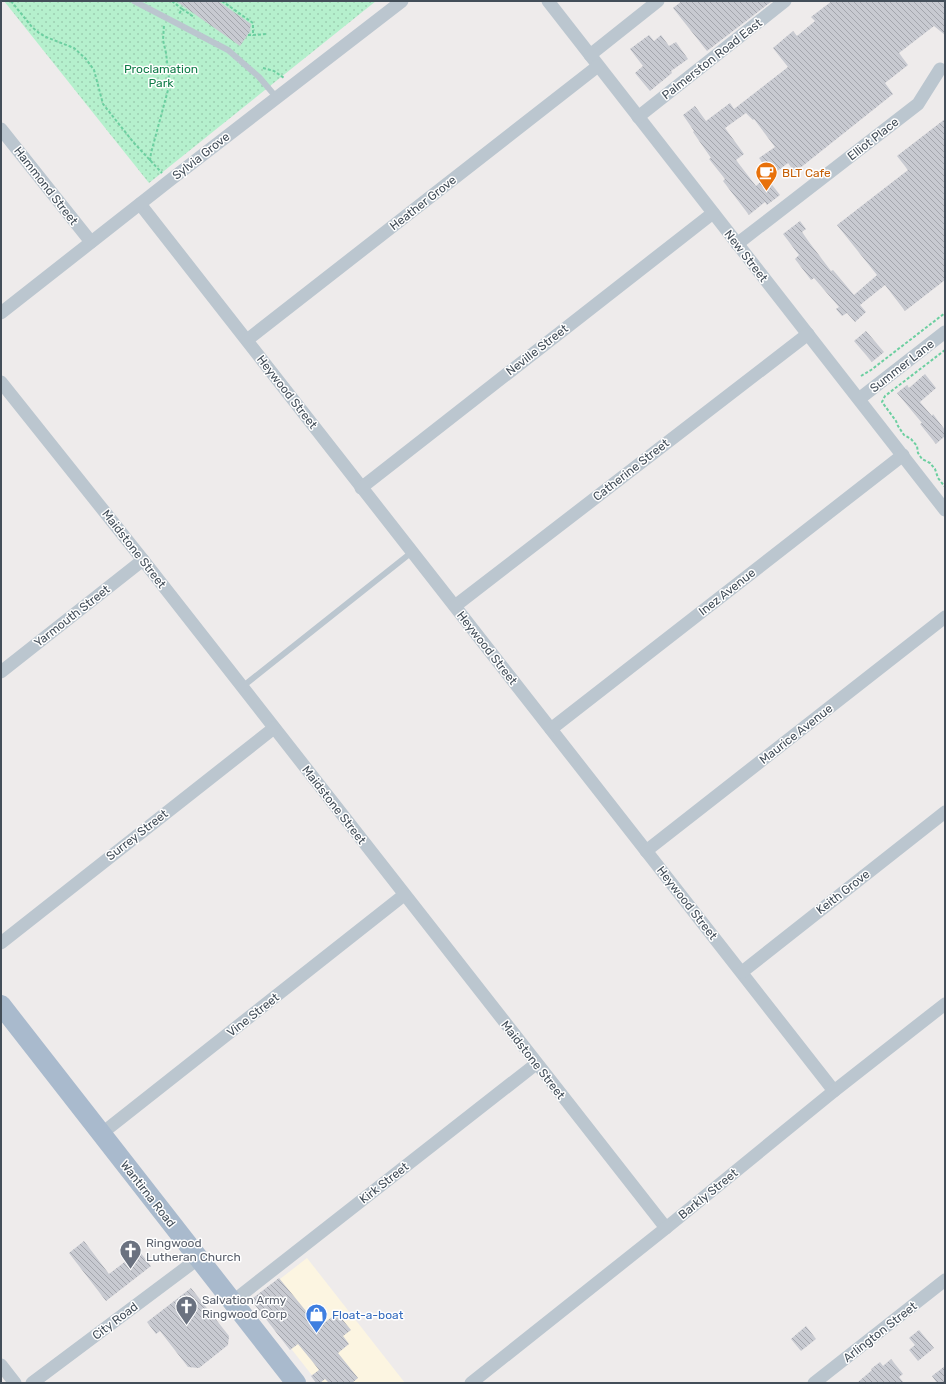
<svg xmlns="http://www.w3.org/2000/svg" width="946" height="1384" font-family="Rubik,sans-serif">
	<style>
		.commercial { fill: #fcf5e1 }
		.park { fill: url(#park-dots) }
		.building { fill: url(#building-back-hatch) }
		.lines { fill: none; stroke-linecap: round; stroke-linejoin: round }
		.path { stroke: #6ccfa0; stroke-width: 2; stroke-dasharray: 3 2; stroke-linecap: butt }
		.service { stroke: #bbc6cf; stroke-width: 6 }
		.minor { stroke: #bbc6cf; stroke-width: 13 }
		.primary { stroke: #a9bacd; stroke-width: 20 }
		.labels { text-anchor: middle; stroke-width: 3; stroke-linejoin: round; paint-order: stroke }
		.street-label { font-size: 12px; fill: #434e59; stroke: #fff }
		.park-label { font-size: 12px; fill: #117d49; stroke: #fff }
		.food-label { font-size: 12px; fill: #c56008; stroke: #fff; text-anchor: start }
		.worship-label { font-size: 12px; fill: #5b616d; stroke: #fff; text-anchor: start }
		.shop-label { font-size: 12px; fill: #366cbe; stroke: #fff; text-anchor: start }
	</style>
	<defs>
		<pattern id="park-dots" width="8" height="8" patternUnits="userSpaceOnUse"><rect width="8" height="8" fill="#b5f0cd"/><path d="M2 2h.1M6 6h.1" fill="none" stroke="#9dcfb2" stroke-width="1.8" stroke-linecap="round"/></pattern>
		<pattern id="building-back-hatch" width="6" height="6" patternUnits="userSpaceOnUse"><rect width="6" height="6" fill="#c8cad1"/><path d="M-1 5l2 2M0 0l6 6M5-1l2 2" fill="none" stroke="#a4a6ad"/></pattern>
	</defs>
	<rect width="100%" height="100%" fill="#eeebeb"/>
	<path class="commercial" d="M 307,1258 L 405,1383 L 318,1383 L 253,1300 Z"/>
	<path class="park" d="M 4,1 L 376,1 L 149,183 Z"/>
	<g class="building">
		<path d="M 176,1 L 218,1 L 251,24 L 250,29 L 251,30 L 240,46 Z"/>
		<path d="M 682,1 L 772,1 L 707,51 L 673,8 Z"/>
		<path d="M 832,1 L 945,1 L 945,35 L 934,26 L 899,53 L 908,65 L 885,83 L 893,94 L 795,172 L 788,163 L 772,175 L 759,158 L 775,147 L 754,119 L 753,120 L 746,113 L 725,128 L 744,154 L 736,160 L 756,186 L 766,177 L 780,195 L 767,205 L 765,202 L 749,215 L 723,181 L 725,179 L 709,159 L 711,158 L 693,132 L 694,131 L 683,115 L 695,106 L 706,121 L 730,103 L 734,109 L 788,67 L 773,48 L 793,31 L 797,36 L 815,21 L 811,17 Z"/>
		<path d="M 649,35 L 654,41 L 661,35 L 669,46 L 676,42 L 688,59 L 671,71 L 672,73 L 650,91 L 635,73 L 643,66 L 630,49 Z"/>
		<path d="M 945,119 L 945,280 L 905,311 L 885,285 L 860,305 L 866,312 L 855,322 L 847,313 L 842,316 L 836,309 L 839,307 L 814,278 L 811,280 L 795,259 L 799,255 L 783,234 L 800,221 L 806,229 L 802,232 L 809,242 L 831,271 L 833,270 L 854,295 L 877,275 L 837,225 L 908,170 L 897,156 Z"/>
		<path d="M 866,331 L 884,352 L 872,362 L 854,341 Z"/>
		<path d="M 925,374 L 936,388 L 920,402 L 932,416 L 933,414 L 945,430 L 945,436 L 936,444 L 920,424 L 922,423 L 897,393 L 907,385 L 909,388 Z"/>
		<path d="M 84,1241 L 109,1274 L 139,1251 L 151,1266 L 106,1301 L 69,1253 Z"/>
		<path d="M 279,1278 L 319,1327 L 337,1313 L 351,1330 L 343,1336 L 349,1344 L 338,1353 L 358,1378 L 352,1383 L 329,1383 L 325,1379 L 320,1383 L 316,1383 L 311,1376 L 319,1370 L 312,1361 L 298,1344 L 290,1350 L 255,1305 L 253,1298 Z"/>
		<path d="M 191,1288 L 229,1336 L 228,1345 L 199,1368 L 188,1367 L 160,1331 L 156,1334 L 147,1322 Z"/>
		<path d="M 806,1326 L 816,1339 L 801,1351 L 791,1339 Z"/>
		<path d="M 919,1330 L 934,1348 L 918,1361 L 909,1350 L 915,1345 L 909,1338 Z"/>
		<path d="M 891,1359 L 903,1374 L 899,1377 L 904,1383 L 857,1383 L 872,1370 L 871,1369 L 880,1362 L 883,1366 Z"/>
		<path d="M 945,1366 L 945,1383 L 937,1383 L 932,1376 Z"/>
	</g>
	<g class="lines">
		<g class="path">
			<path d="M 11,1 L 32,27 L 39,33 L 46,37 L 74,48 L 86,59 L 94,70 L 103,104 L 134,143 L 162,173"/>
			<path d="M 172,1 L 182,9 L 179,14"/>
			<path d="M 222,1 L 253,23 L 253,35 L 267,34"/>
			<path d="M 182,9 L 194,17"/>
			<path d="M 248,35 L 253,35"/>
			<path d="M 263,68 L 274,71 L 284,78"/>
			<path d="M 150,161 L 151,153 L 168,90 L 169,79 L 166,53 L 163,40 L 164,25"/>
			<path d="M 945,350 L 885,396 L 882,402 L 896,421 L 898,426 L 904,435 L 911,439 L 917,446 L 918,453 L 922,459 L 930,463 L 935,469 L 938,478 L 945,487"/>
			<path d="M 861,376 L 871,370 L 945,313"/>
		</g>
		<g class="service">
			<path d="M 134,1 L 228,50 L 259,77 L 277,98"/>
			<path d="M 242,687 L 412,552"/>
		</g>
		<g class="minor">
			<path d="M 548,1 L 945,510"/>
			<path d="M 590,55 L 658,1"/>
			<path d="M 638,117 L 785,1"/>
			<path d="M 1,129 L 91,242"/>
			<path d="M 140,204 L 834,1091"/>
			<path d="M 737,244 L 918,104 L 940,69"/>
			<path d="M 1,313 L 169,181 L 402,1"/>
			<path d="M 247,340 L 598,66"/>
			<path d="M 1,382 L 143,560 L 666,1228"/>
			<path d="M 859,399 L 945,332"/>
			<path d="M 361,488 L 713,213"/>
			<path d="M 455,606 L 808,334"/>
			<path d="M 1,672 L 143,560"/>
			<path d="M 551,729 L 903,455"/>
			<path d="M 646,851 L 945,617"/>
			<path d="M 1,943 L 274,728"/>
			<path d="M 742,972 L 945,812"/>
			<path d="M 101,1134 L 404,895"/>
			<path d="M 232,1302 L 536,1064"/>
			<path d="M 1,1365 L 15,1383"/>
			<path d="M 32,1383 L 199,1258"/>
			<path d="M 471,1383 L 666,1228 L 834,1091 L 945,1004"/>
			<path d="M 814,1383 L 945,1280"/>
		</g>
		<path class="primary" d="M 1,1005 L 296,1383"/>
	</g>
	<defs>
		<symbol id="cafe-pin" viewBox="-11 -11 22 30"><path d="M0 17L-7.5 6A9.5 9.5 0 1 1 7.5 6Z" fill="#e8710a" stroke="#fff"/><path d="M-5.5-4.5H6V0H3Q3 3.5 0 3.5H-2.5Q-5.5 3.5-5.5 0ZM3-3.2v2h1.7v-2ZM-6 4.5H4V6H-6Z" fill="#fff"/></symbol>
		<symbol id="church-pin" viewBox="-11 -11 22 30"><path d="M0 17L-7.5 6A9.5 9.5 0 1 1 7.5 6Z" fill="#6b7280" stroke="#fff"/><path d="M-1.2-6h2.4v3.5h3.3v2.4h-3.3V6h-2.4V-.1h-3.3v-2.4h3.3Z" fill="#fff"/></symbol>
		<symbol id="shop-pin" viewBox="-11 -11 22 30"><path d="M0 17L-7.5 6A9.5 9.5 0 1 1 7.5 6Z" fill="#3f7fe0" stroke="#fff"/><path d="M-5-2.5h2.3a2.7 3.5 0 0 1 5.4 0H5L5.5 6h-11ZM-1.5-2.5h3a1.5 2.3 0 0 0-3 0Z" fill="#fff"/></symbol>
	</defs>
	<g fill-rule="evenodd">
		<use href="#cafe-pin" x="754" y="160" width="25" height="34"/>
		<use href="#church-pin" x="118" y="1238" width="25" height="34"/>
		<use href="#church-pin" x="174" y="1294" width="25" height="34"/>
		<use href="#shop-pin" x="304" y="1302" width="25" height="34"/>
	</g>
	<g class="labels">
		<g class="street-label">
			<text transform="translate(712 59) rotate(-38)" y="4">Palmerston Road East</text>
			<text transform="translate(873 139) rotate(-38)" y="4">Elliot Place</text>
			<text transform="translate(201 156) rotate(-38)" y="4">Sylvia Grove</text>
			<text transform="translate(46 186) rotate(52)" y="4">Hammond Street</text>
			<text transform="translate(423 203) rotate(-38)" y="4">Heather Grove</text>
			<text transform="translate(746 256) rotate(52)" y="4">New Street</text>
			<text transform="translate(537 350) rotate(-38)" y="4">Neville Street</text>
			<text transform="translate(902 366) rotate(-38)" y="4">Summer Lane</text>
			<text transform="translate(287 392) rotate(52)" y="4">Heywood Street</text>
			<text transform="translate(631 470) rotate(-38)" y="4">Catherine Street</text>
			<text transform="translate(134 549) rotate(52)" y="4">Maidstone Street</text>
			<text transform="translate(727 592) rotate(-38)" y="4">Inez Avenue</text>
			<text transform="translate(72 616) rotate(-38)" y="4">Yarmouth Street</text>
			<text transform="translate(487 648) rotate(52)" y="4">Heywood Street</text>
			<text transform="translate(796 734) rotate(-38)" y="4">Maurice Avenue</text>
			<text transform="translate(334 805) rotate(52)" y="4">Maidstone Street</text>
			<text transform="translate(137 835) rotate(-38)" y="4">Surrey Street</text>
			<text transform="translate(843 892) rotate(-38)" y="4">Keith Grove</text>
			<text transform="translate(687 903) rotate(52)" y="4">Heywood Street</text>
			<text transform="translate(253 1015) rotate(-38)" y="4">Vine Street</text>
			<text transform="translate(533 1060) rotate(52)" y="4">Maidstone Street</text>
			<text transform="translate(384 1183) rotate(-38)" y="4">Kirk Street</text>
			<text transform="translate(148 1194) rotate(52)" y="4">Wantirna Road</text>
			<text transform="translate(708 1194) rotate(-39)" y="4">Barkly Street</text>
			<text transform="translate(115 1321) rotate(-37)" y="4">City Road</text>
			<text transform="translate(880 1332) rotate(-38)" y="4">Arlington Street</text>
		</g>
		<g class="park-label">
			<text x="161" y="73">Proclamation<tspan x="161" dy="14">Park</tspan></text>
		</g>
		<g class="food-label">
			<text x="782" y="177">BLT Cafe</text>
		</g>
		<g class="worship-label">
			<text x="146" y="1247">Ringwood<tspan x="146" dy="14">Lutheran Church</tspan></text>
			<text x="202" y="1304">Salvation Army<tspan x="202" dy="14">Ringwood Corp</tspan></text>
		</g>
		<g class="shop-label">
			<text x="332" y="1319">Float-a-boat</text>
		</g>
	</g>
	<rect width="946" height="1384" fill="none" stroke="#434e59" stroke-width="4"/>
</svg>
